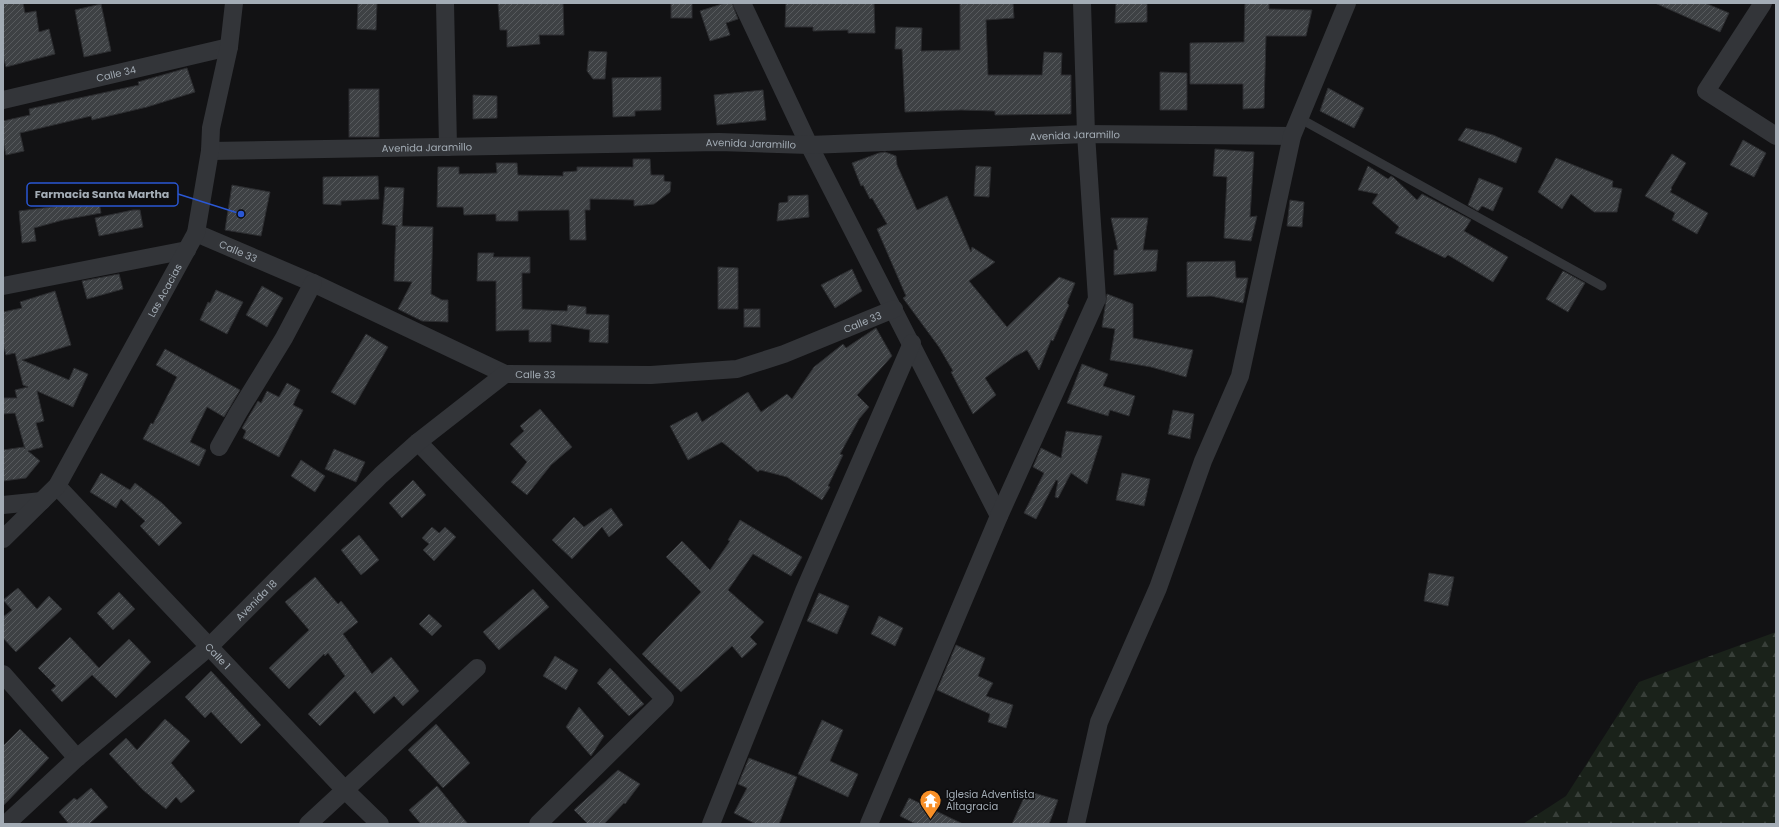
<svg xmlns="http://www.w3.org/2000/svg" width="1779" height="827" font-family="Poppins,sans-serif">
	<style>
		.forest { fill: url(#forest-firs) }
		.building { fill: url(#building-hatch); stroke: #2c2d30 }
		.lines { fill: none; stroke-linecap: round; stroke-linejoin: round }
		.lane { stroke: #333539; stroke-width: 9 }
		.street { stroke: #333539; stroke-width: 18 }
		.labels { text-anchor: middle; stroke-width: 3; stroke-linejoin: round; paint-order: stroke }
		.street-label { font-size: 10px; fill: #a3acb5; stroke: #0d0d0f }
		.poi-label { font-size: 10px; fill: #a3acb5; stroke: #0d0d0f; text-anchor: start }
		.leader { fill: none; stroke: #2a57d4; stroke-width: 1.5 }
		.callout-dot { fill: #2a57d4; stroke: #0d0d0f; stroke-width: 1.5 }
		.callout { fill: #0d0d0f; stroke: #2a57d4; stroke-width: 1.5 }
		.callout-label { font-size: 11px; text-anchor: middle; font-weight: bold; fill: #a3acb5 }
	</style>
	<defs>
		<pattern id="forest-firs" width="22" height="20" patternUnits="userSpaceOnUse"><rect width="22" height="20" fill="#1a221a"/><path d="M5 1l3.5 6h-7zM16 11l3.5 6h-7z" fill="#383f39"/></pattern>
		<pattern id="building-hatch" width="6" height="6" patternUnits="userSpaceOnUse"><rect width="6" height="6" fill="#3e4144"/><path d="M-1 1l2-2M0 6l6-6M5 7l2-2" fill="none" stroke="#575a5d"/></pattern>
	</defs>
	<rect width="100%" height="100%" fill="#121214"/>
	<path class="forest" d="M 1776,632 L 1776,824 L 1523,824 L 1566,796 L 1639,682 Z"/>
	<g class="building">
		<path d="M 3,3 L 23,3 L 25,13 L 36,11 L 39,32 L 49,29 L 55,54 L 6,67 L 3,56 Z"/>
		<path d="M 358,3 L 377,3 L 376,30 L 357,29 Z"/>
		<path d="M 498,3 L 563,3 L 564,35 L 539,35 L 540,44 L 507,47 L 507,30 L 500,30 Z"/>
		<rect x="671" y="3" width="21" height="15"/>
		<path d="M 725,3 L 732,3 L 738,19 L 726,23 L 730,35 L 710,41 L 700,11 Z"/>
		<path d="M 786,3 L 874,3 L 875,33 L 848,33 L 848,30 L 813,31 L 813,27 L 785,27 Z"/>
		<path d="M 960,3 L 1013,3 L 1014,18 L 986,20 L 988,75 L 1042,75 L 1044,52 L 1062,53 L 1061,75 L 1071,75 L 1071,114 L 995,115 L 995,111 L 961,110 L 905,112 L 902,49 L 895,49 L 896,27 L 922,28 L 921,51 L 960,50 Z"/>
		<path d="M 1116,3 L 1147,3 L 1147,22 L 1115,23 Z"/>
		<path d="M 1245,3 L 1269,3 L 1269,9 L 1312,10 L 1306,36 L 1266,36 L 1264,108 L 1243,109 L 1243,84 L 1190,84 L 1190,43 L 1244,42 Z"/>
		<path d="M 1655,3 L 1705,3 L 1729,13 L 1720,32 Z"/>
		<path d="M 101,4 L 111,51 L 84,57 L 75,10 Z"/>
		<path d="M 589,51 L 607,52 L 605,79 L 593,79 L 587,71 Z"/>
		<path d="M 187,68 L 195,92 L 147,107 L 92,120 L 91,116 L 20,133 L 24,151 L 6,155 L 3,140 L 3,121 L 30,115 L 29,109 L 139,85 L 138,82 Z"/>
		<path d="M 1160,72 L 1187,73 L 1187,110 L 1160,110 Z"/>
		<path d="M 661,77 L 661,110 L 635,111 L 635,116 L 613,117 L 612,78 Z"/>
		<path d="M 1328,88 L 1364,108 L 1354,128 L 1320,111 Z"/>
		<rect x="349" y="89" width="30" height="48"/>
		<path d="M 763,90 L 766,120 L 717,125 L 714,95 Z"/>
		<path d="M 473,95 L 497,96 L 497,118 L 473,119 Z"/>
		<path d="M 1466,128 L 1493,135 L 1522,148 L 1516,163 L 1458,140 Z"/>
		<path d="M 1743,140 L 1766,153 L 1754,177 L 1730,165 Z"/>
		<path d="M 1215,149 L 1254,152 L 1250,217 L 1257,216 L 1251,241 L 1224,238 L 1227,177 L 1213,176 Z"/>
		<path d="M 885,152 L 896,156 L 897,165 L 917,210 L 947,196 L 971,252 L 972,247 L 995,262 L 969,281 L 1007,327 L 1059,277 L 1075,283 L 1067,303 L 1069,305 L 1053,341 L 1051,340 L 1039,370 L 1027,350 L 1014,357 L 985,378 L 996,395 L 973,414 L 951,372 L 953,371 L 939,347 L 903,298 L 906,296 L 877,229 L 887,224 L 872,198 L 870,199 L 863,185 L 861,186 L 852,163 L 879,153 Z"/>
		<path d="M 1672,154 L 1686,163 L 1671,188 L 1672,189 L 1670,192 L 1708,213 L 1697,234 L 1672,220 L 1675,213 L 1645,196 Z"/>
		<path d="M 1556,158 L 1613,181 L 1612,187 L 1622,189 L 1617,212 L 1594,212 L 1571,194 L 1562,209 L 1538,192 Z"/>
		<path d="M 633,159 L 650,159 L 651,175 L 664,175 L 664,181 L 671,182 L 670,192 L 654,204 L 634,206 L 634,200 L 590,199 L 590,210 L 585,210 L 586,240 L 570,240 L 569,210 L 518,211 L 518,221 L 496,221 L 496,214 L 464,215 L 463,207 L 437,207 L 438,167 L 459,167 L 459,174 L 497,173 L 496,163 L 517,163 L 518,175 L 563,176 L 563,172 L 577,171 L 577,167 L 633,167 Z"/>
		<path d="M 976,166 L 991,167 L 989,197 L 974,196 Z"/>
		<path d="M 1368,166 L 1388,179 L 1391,176 L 1394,178 L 1417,200 L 1422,194 L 1471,220 L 1464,231 L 1508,257 L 1493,282 L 1448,255 L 1445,258 L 1395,233 L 1399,227 L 1372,203 L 1378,194 L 1358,190 Z"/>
		<path d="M 378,176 L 379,199 L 341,201 L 341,205 L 323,204 L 323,177 Z"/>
		<path d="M 1479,178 L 1503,188 L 1493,211 L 1482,206 L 1478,211 L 1468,205 Z"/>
		<path d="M 232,185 L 270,192 L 261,236 L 225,230 Z"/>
		<path d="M 385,187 L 404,188 L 402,226 L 433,227 L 431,294 L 442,300 L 448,300 L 448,322 L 422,321 L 398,309 L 412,282 L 394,281 L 396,226 L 398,226 L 382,224 Z"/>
		<path d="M 97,191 L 101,213 L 63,220 L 34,228 L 36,241 L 22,243 L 19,211 L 60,206 L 58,199 Z"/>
		<path d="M 808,195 L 809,217 L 777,221 L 779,203 L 788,202 L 788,196 Z"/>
		<path d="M 1290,200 L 1304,202 L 1302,227 L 1287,226 Z"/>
		<path d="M 133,210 L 140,210 L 143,227 L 99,236 L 95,218 Z"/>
		<path d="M 1111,218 L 1148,218 L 1143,250 L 1158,250 L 1156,271 L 1114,275 L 1114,250 L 1118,250 Z"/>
		<path d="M 478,253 L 494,253 L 493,257 L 530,257 L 530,273 L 522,273 L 522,309 L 567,311 L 568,305 L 586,307 L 586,314 L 609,315 L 608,343 L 589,342 L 590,330 L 551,324 L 551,342 L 529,342 L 529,330 L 496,331 L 496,281 L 477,281 Z"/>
		<path d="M 1235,261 L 1236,278 L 1248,278 L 1243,303 L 1211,296 L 1187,297 L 1187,262 Z"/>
		<path d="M 718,267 L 738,268 L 738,309 L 718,309 Z"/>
		<path d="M 852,269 L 862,291 L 835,308 L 821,285 Z"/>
		<path d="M 1563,271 L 1585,283 L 1568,312 L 1546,299 Z"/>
		<path d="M 119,274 L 123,289 L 87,299 L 82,281 Z"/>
		<path d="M 262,286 L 283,298 L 267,327 L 246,315 Z"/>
		<path d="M 216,290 L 243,302 L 227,334 L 200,320 L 208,302 L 210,303 Z"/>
		<path d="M 55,291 L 71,345 L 22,360 L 69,380 L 74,368 L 88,374 L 73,407 L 37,391 L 44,421 L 36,423 L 43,447 L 28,451 L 40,461 L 26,478 L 3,481 L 3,450 L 24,447 L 25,449 L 15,413 L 3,414 L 3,398 L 17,398 L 15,390 L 28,387 L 23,385 L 15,353 L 6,355 L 3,344 L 3,312 L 22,308 L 20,302 Z"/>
		<path d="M 1107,294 L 1133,304 L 1133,338 L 1193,350 L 1186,377 L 1151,367 L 1110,360 L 1115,329 L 1102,327 Z"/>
		<rect x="744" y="309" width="16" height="18"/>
		<path d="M 876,328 L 892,356 L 857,395 L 869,407 L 859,419 L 840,454 L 843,455 L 828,486 L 830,487 L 822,500 L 787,477 L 760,470 L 758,472 L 722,442 L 688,460 L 670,426 L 697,412 L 702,422 L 748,392 L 761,412 L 787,394 L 792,399 L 814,367 L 843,344 L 846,348 Z"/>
		<path d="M 366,334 L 388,347 L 355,405 L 331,392 Z"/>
		<path d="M 165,349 L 240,390 L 224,417 L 207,407 L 190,442 L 206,450 L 199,466 L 143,439 L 151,423 L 153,424 L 177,377 L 156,365 Z"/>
		<path d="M 1082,364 L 1108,374 L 1103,386 L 1135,396 L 1129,416 L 1110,410 L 1108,416 L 1067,403 Z"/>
		<path d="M 287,383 L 300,390 L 293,405 L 303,410 L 279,457 L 243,438 L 246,431 L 242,428 L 258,401 L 261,403 L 267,391 L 279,397 Z"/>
		<path d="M 540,409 L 572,447 L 551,465 L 527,495 L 511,482 L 527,462 L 510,444 L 524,431 L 520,426 Z"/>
		<path d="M 1173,410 L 1194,414 L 1190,439 L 1168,434 Z"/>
		<path d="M 1066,431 L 1102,436 L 1087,484 L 1071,473 L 1058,498 L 1055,497 L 1058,481 L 1056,480 L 1036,519 L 1024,513 L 1044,473 L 1033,467 L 1041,448 L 1061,458 Z"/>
		<path d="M 334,449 L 365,462 L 356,482 L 325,469 Z"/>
		<path d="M 301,460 L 325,476 L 315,492 L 291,476 Z"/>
		<path d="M 101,473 L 130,490 L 135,483 L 162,503 L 182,523 L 159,546 L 140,526 L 145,521 L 121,499 L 116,508 L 90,492 Z"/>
		<path d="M 1122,473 L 1150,479 L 1144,506 L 1116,500 Z"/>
		<path d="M 413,480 L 426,495 L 402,518 L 389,503 Z"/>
		<path d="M 611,508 L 623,525 L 609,537 L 602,527 L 572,559 L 552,540 L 574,517 L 584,527 Z"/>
		<path d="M 740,520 L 802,557 L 791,576 L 753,554 L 728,590 L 764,622 L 750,637 L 757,644 L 742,658 L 732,646 L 681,692 L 642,654 L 701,592 L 666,557 L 682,541 L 710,570 L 730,541 L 728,540 Z"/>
		<path d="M 432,527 L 439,533 L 445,527 L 456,537 L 434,561 L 423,550 L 429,544 L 422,538 Z"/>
		<path d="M 359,535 L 379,560 L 361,575 L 341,550 Z"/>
		<path d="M 1429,573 L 1454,577 L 1448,606 L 1424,601 Z"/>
		<path d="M 315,577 L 338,604 L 341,601 L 358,622 L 343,634 L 372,674 L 391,657 L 419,691 L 403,706 L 394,696 L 374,714 L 355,691 L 320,726 L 308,714 L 345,676 L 328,653 L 325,656 L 324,654 L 289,689 L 269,668 L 309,630 L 285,602 Z"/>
		<path d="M 18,588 L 37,609 L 49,596 L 62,609 L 16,652 L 3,638 L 3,617 L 12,610 L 3,600 Z"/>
		<path d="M 533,589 L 549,607 L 499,650 L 483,632 Z"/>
		<path d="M 119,592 L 135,609 L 113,630 L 97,613 Z"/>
		<path d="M 819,593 L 849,606 L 837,634 L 807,621 Z"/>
		<path d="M 429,614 L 442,626 L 432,636 L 419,624 Z"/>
		<path d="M 879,616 L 903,628 L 895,646 L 871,634 Z"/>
		<path d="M 70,637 L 99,668 L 129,639 L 151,662 L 116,698 L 92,675 L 62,702 L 51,690 L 56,686 L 38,668 Z"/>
		<path d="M 956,645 L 985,658 L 978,676 L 993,683 L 986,696 L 1013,705 L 1006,728 L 988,722 L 990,714 L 937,690 Z"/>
		<path d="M 555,656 L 578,670 L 566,690 L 543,676 Z"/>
		<path d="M 610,668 L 644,704 L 629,716 L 597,683 Z"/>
		<path d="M 211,671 L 261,725 L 241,744 L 211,712 L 205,718 L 185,697 Z"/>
		<path d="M 579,707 L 604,736 L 591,756 L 566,727 Z"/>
		<path d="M 165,719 L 190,741 L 171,763 L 195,791 L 181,803 L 176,797 L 166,809 L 143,790 L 109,754 L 126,738 L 137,750 Z"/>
		<path d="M 822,720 L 843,730 L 830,761 L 858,774 L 848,797 L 798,774 Z"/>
		<path d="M 436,724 L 470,763 L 443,788 L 408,750 Z"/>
		<path d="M 20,729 L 49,758 L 3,806 L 3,746 Z"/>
		<path d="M 749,758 L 797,777 L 779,824 L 756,824 L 734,813 L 747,788 L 738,784 Z"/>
		<path d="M 618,770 L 640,784 L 625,804 L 624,803 L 604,824 L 588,824 L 574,810 Z"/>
		<path d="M 437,786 L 468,824 L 421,824 L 409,810 Z"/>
		<path d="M 91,788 L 108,807 L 89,824 L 69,824 L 59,812 L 74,798 L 77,800 Z"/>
		<path d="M 1027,791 L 1058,800 L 1049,824 L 1012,824 Z"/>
		<path d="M 909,798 L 963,824 L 916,824 L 900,816 Z"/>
	</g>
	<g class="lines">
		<path class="lane" d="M 1299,118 L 1602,286"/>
		<g class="street">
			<path d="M 445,3 L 448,147"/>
			<path d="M 742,3 L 809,145 L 999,516"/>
			<path d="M 1763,3 L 1706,91 L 1776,136"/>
			<path id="s1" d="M 3,100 L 229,47"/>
			<path id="s2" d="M 210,151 L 719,142 L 809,145 L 1086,134 L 1292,136"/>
			<path id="s3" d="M 196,233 L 313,283 L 505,374 L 651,375 L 737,369 L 784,354 L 894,309"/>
			<path d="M 3,286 L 187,250"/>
			<path d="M 418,442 L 665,699 L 538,824"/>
			<path d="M 219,447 L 238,413 L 284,338 L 313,283"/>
			<path id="s4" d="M 57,486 L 345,790 L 380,824"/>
			<path d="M 3,505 L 42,501"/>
			<path id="s5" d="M 3,539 L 57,486 L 196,233 L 210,151 L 211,128 L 229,47 L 234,3"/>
			<path d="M 3,674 L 77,758"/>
			<path id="s6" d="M 6,824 L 77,758 L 209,647 L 381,475 L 418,442 L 505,374"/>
			<path d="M 308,824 L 477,668"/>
			<path d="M 711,824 L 804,591 L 912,343"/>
			<path d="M 869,824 L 999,516 L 1097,299 L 1086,134 L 1082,3"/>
			<path d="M 1076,824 L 1099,722 L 1158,588 L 1203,461 L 1240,376 L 1292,136 L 1347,3"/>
		</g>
	</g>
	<defs>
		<symbol id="temple-pin" viewBox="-11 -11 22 30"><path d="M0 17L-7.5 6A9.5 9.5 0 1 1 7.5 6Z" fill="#f88f26" stroke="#0d0d0f"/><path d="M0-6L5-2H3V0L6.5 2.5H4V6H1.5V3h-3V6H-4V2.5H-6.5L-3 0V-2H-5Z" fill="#fff"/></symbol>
	</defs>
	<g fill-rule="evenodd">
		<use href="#temple-pin" x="918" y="788" width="25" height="34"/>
	</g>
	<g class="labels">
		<g class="street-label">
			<text dy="4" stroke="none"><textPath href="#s1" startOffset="116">Calle 34</textPath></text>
			<text dy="4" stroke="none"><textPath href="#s2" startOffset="865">Avenida Jaramillo</textPath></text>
			<text dy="4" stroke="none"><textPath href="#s2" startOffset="541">Avenida Jaramillo</textPath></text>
			<text dy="4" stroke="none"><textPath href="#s2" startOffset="217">Avenida Jaramillo</textPath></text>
			<text dy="4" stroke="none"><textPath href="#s3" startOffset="46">Calle 33</textPath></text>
			<text dy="4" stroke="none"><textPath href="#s5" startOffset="299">Las Acacias</textPath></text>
			<text dy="4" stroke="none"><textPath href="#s3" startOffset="706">Calle 33</textPath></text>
			<text dy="4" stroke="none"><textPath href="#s3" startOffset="370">Calle 33</textPath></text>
			<text dy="4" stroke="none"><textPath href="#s6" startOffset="336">Avenida 18</textPath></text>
			<text dy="4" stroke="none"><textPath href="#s4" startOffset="234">Calle 1</textPath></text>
		</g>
		<g class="poi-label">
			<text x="946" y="798">Iglesia Adventista<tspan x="946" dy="12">Altagracia</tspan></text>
		</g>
	</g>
	<path class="leader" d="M241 214L178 194"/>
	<circle class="callout-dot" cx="241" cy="214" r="4"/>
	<rect class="callout" x="27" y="183" width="151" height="23" rx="4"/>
	<g class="callout-label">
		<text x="102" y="198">Farmacia Santa Martha</text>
	</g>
	<rect width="1779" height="827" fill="none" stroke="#a3acb5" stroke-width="8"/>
</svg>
